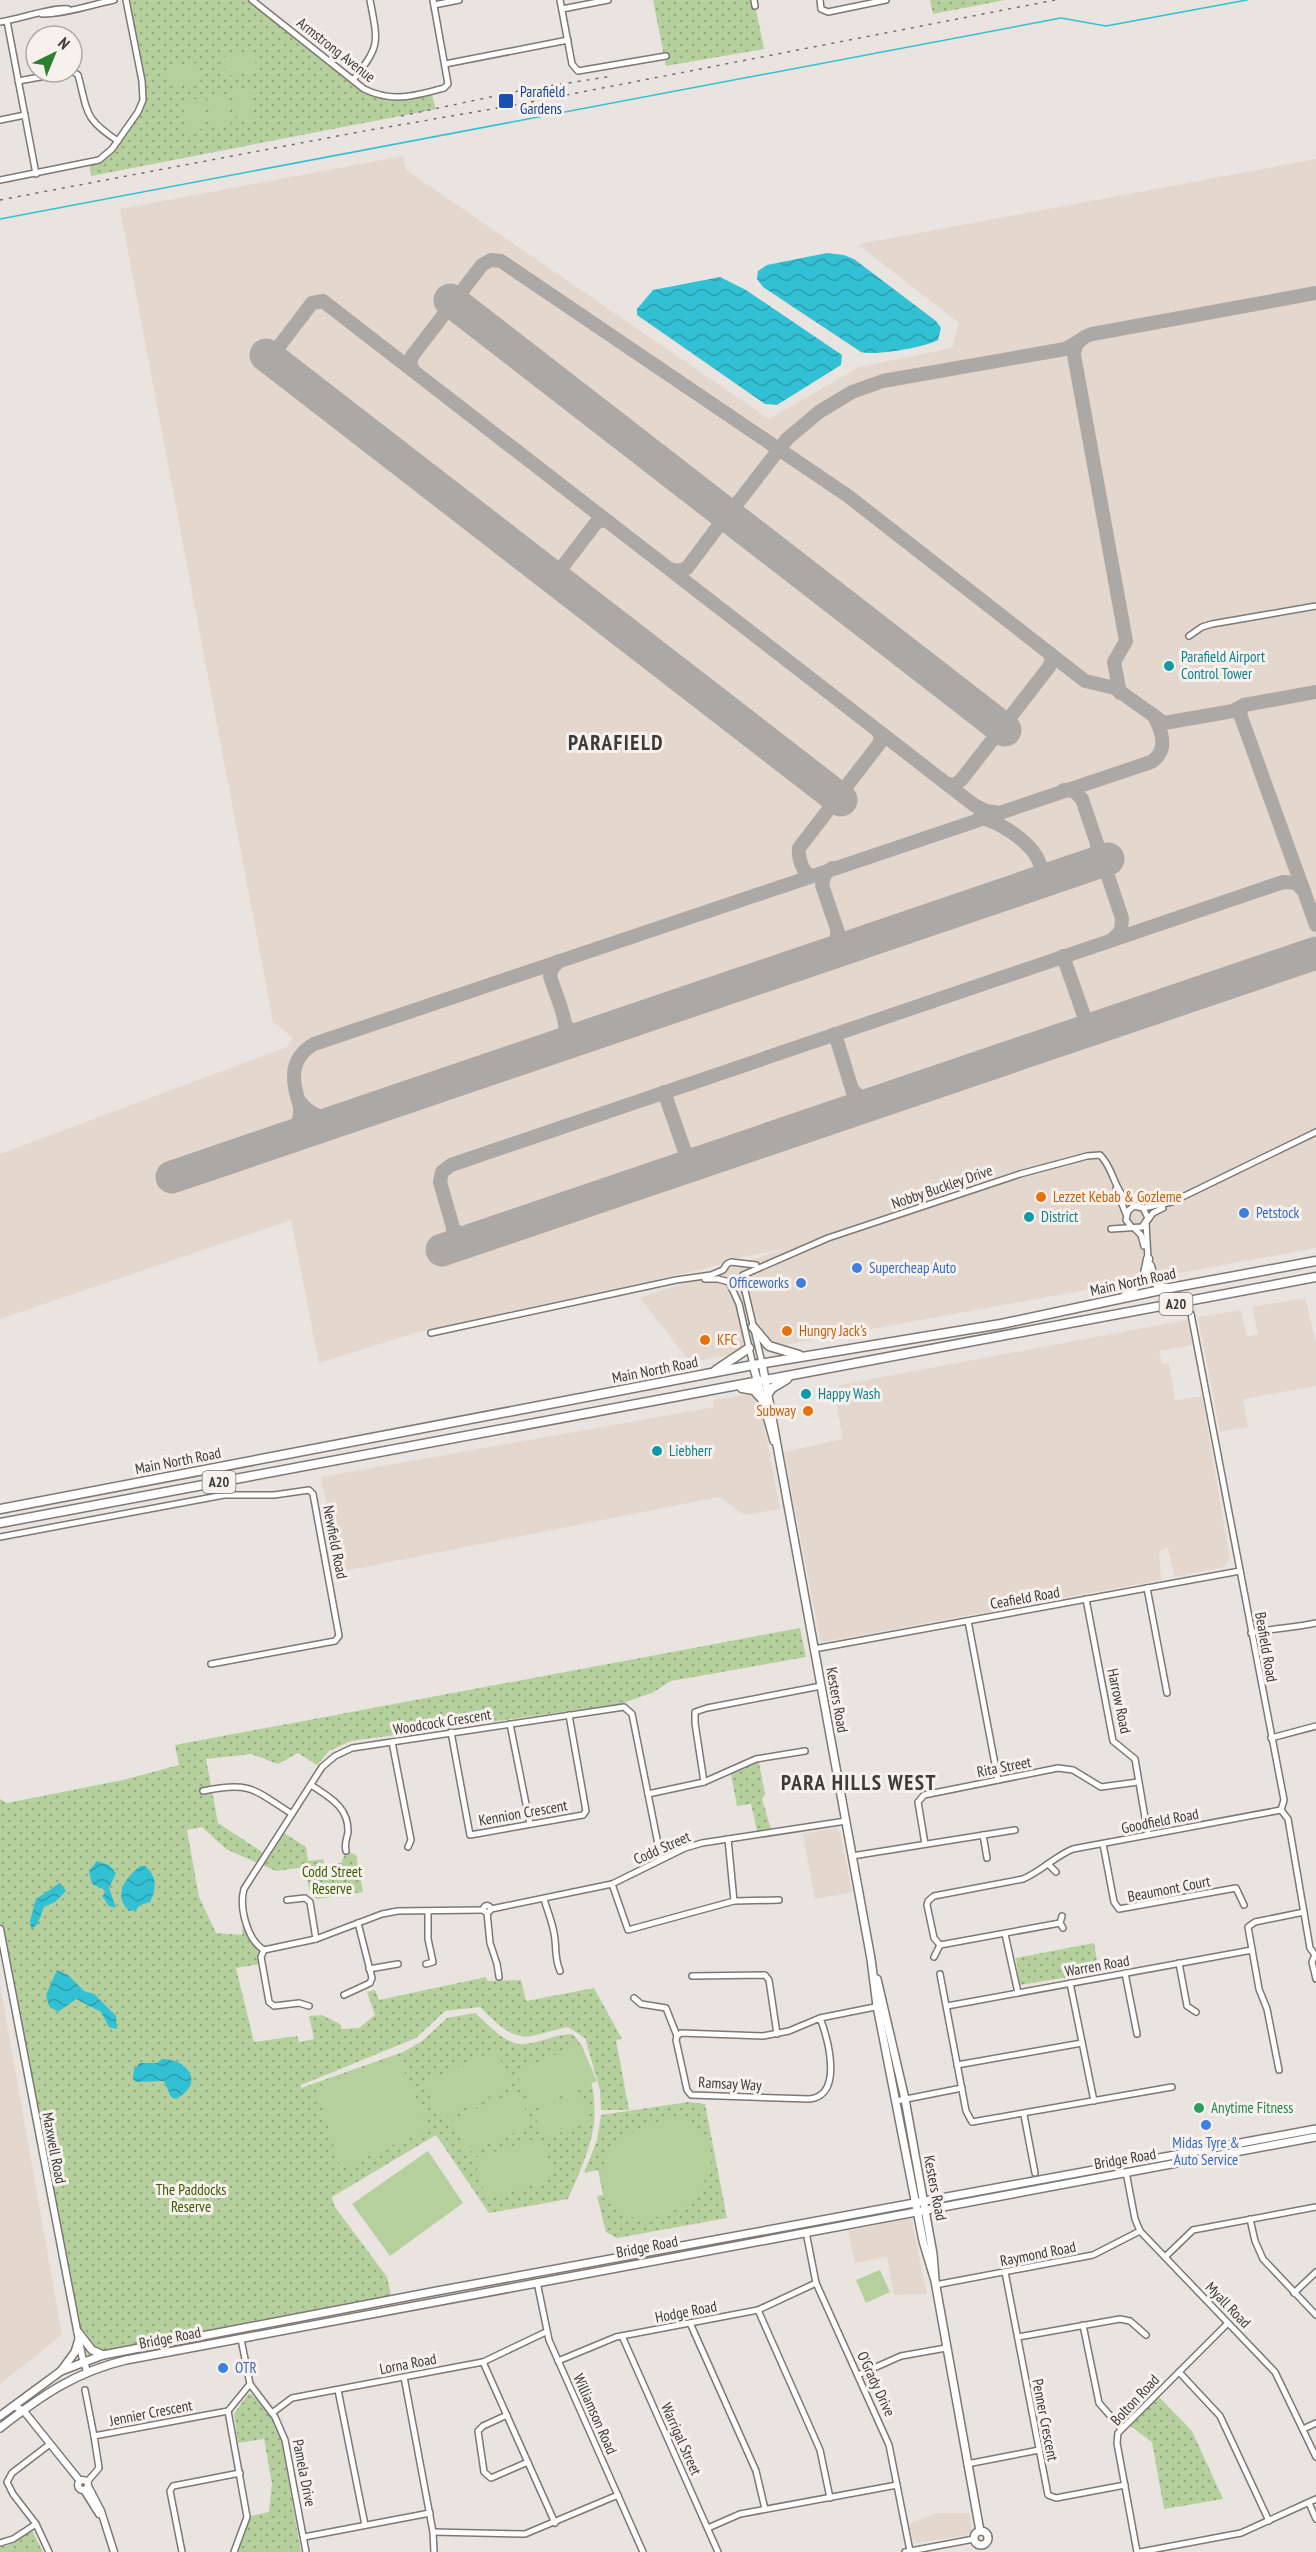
<svg xmlns="http://www.w3.org/2000/svg" width="1316" height="2552" font-family="'PT Sans Narrow',sans-serif">
	<style>
		.built { fill: #e3d7ce }
		.park { fill: url(#park-dots) }
		.pitch { fill: #b5d09d }
		.water { fill: url(#water-waves) }
		.lines { fill: none; stroke-linecap: round; stroke-linejoin: round }
		.stream { stroke: #32c0d4; stroke-width: 1.5 }
		.taxiway { stroke: #aca8a5; stroke-width: 14 }
		.runway { stroke: #aca8a5; stroke-width: 33 }
		.minor-casing { stroke: #7d7874; stroke-width: 8 }
		.tertiary-casing { stroke: #7d7874; stroke-width: 9 }
		.secondary-casing { stroke: #7d7874; stroke-width: 10 }
		.trunk-casing { stroke: #7d7874; stroke-width: 11 }
		.minor { stroke: #fff; stroke-width: 5 }
		.tertiary { stroke: #fff; stroke-width: 6 }
		.secondary { stroke: #fff; stroke-width: 7 }
		.trunk { stroke: #fff; stroke-width: 8 }
		.rail { stroke: #6f6c6a; stroke-width: 1.5; stroke-dasharray: 3 6; stroke-linecap: butt }
		.transit-dot { fill: #1a4fb4; stroke: #f7f1ee; stroke-width: 2 }
		.culture-dot { fill: #0f9aa8; stroke: #f7f1ee; stroke-width: 2 }
		.food-dot { fill: #e8710a; stroke: #f7f1ee; stroke-width: 2 }
		.shop-dot { fill: #3f7fe0; stroke: #f7f1ee; stroke-width: 2 }
		.leisure-dot { fill: #2e9e5b; stroke: #f7f1ee; stroke-width: 2 }
		.labels { text-anchor: middle; stroke-width: 6; stroke-linejoin: round; paint-order: stroke }
		.shield { fill: #f7f1ee; stroke: #757270; stroke-width: 1.5 }
		.shield-label { font-size: 14px; font-weight: bold; fill: #3d3b3a }
		.street-label { font-size: 15px; fill: #3d3b3a; stroke: #f7f1ee }
		.transit-label { font-size: 15px; fill: #164399; stroke: #f7f1ee; text-anchor: start }
		.culture-label { font-size: 15px; fill: #0d838f; stroke: #f7f1ee; text-anchor: start }
		.food-label { font-size: 15px; fill: #c56008; stroke: #f7f1ee; text-anchor: start }
		.shop-label { font-size: 15px; fill: #366cbe; stroke: #f7f1ee; text-anchor: start }
		.park-label { font-size: 15px; fill: #3a5d00; stroke: #f7f1ee }
		.leisure-label { font-size: 15px; fill: #27864d; stroke: #f7f1ee; text-anchor: start }
		.district-label { font-size: 21px; font-weight: bold; letter-spacing: 1.5px; fill: #3d3b3a; stroke: #f7f1ee }
	</style>
	<defs>
		<pattern id="park-dots" width="8" height="8" patternUnits="userSpaceOnUse" patternTransform="scale(1.5)"><rect width="8" height="8" fill="#b5d09d"/><path d="M2 2h.1M6 6h.1" fill="none" stroke="#94aa81" stroke-width="1.8" stroke-linecap="round"/></pattern>
		<pattern id="water-waves" width="16" height="10" patternUnits="userSpaceOnUse" patternTransform="scale(1.5)"><rect width="16" height="10" fill="#32c0d4"/><path d="M0 5q4-4 8 0t8 0" fill="none" stroke="#2c9dad"/></pattern>
	</defs>
	<rect width="100%" height="100%" fill="#eae4e0"/>
	<g class="built">
		<path d="M 403,156 L 406,170 L 769,419 L 859,367 L 952,348 L 959,323 L 861,247 L 858,248 L 860,244 L 1316,159 L 1316,1248 L 690,1362 L 640,1298 L 783,1249 L 728,1260 L 721,1265 L 418,1332 L 319,1363 L 291,1220 L 0,1319 L 0,1154 L 287,1047 L 293,1038 L 273,1022 L 120,209 Z"/>
		<path d="M 1305,1298 L 1316,1343 L 1316,1386 L 1243,1399 L 1248,1427 L 1220,1432 L 1198,1317 L 1241,1310 L 1247,1337 L 1258,1334 L 1252,1307 Z"/>
		<path d="M 1186,1320 L 1188,1322 L 1192,1345 L 1159,1351 L 1162,1364 L 1169,1363 L 1175,1400 L 1202,1396 L 1230,1559 L 1224,1567 L 1174,1577 L 1168,1548 L 1159,1551 L 1161,1580 L 823,1642 L 820,1639 L 784,1452 L 843,1439 L 834,1392 L 840,1385 Z"/>
		<path d="M 751,1394 L 760,1402 L 780,1509 L 745,1515 L 719,1497 L 339,1572 L 321,1477 L 714,1407 L 713,1400 Z"/>
		<path d="M 835,1828 L 840,1832 L 852,1892 L 815,1899 L 803,1834 Z"/>
		<path d="M 0,1984 L 62,2335 L 0,2384 Z"/>
		<path d="M 911,2218 L 927,2294 L 894,2295 L 887,2257 L 855,2263 L 848,2231 Z"/>
		<path d="M 937,2513 L 969,2513 L 972,2529 L 968,2535 L 916,2543 L 913,2541 L 909,2524 Z"/>
	</g>
	<g class="park">
		<path d="M 126,0 L 252,0 L 364,89 L 386,98 L 431,92 L 436,109 L 91,176 L 89,163 L 112,149 L 143,100 Z"/>
		<path d="M 653,0 L 754,0 L 764,49 L 666,66 Z"/>
		<path d="M 930,0 L 1005,0 L 933,14 Z"/>
		<path d="M 800,1628 L 806,1657 L 671,1681 L 652,1693 L 620,1704 L 351,1741 L 329,1751 L 317,1765 L 298,1753 L 278,1764 L 251,1754 L 206,1759 L 218,1823 L 265,1854 L 281,1831 L 306,1847 L 308,1861 L 323,1859 L 325,1866 L 341,1863 L 346,1851 L 356,1855 L 363,1892 L 317,1899 L 310,1893 L 305,1867 L 276,1871 L 226,1849 L 202,1827 L 187,1830 L 199,1897 L 216,1933 L 242,1935 L 243,1920 L 259,1951 L 260,1964 L 236,1968 L 254,2042 L 297,2036 L 299,2042 L 314,2039 L 309,2016 L 322,2015 L 340,2024 L 342,2029 L 359,2028 L 375,2015 L 367,1992 L 375,1990 L 379,2000 L 486,1977 L 487,1981 L 521,1980 L 526,2001 L 594,1988 L 622,2039 L 616,2040 L 629,2110 L 601,2110 L 600,2090 L 585,2038 L 568,2027 C 555,2029 544,2034 531,2036 C 510,2040 494,2020 480,2007 L 445,2011 L 416,2038 L 301,2085 L 301,2088 L 403,2052 L 422,2041 L 447,2018 L 475,2013 C 488,2024 506,2046 524,2044 C 540,2043 555,2034 572,2034 C 582,2042 584,2053 587,2066 C 604,2121 590,2149 568,2199 L 489,2213 L 436,2135 L 332,2197 L 335,2207 L 387,2277 L 392,2299 L 92,2358 L 82,2348 L 0,1929 L 0,1799 L 7,1803 L 123,1780 L 179,1765 L 175,1745 Z"/>
		<path d="M 758,1758 L 765,1794 L 762,1799 L 772,1833 L 758,1835 L 751,1804 L 737,1806 L 730,1770 Z"/>
		<path d="M 1094,1943 L 1099,1972 L 1020,1985 L 1016,1958 Z"/>
		<path d="M 688,2102 L 705,2104 L 727,2218 L 617,2238 L 606,2232 L 597,2196 L 603,2195 L 598,2170 L 584,2173 L 597,2140 L 601,2115 Z"/>
		<path d="M 248,2394 L 252,2394 L 273,2420 L 281,2438 L 301,2552 L 238,2552 L 251,2516 L 269,2512 L 272,2484 L 264,2439 L 238,2443 L 234,2414 Z"/>
		<path d="M 1159,2397 L 1192,2431 L 1223,2499 L 1164,2509 L 1152,2442 L 1129,2425 Z"/>
		<path d="M 32,2530 L 43,2552 L 0,2552 L 0,2547 L 9,2545 Z"/>
	</g>
	<g class="pitch">
		<path d="M 253,52 L 257,70 L 226,76 L 222,57 Z"/>
		<path d="M 197,63 L 201,81 L 171,86 L 168,68 Z"/>
		<path d="M 249,89 L 254,118 L 238,121 L 232,92 Z"/>
		<path d="M 225,94 L 231,123 L 212,126 L 207,97 Z"/>
		<path d="M 201,98 L 206,128 L 188,132 L 182,102 Z"/>
		<path d="M 581,2044 L 597,2081 L 531,2109 L 516,2072 Z"/>
		<path d="M 496,2050 L 512,2086 L 440,2119 L 424,2082 Z"/>
		<path d="M 397,2056 L 430,2128 L 341,2169 L 316,2088 Z"/>
		<path d="M 517,2091 L 532,2125 L 467,2153 L 452,2120 Z"/>
		<path d="M 579,2092 L 591,2120 L 545,2139 L 533,2112 Z"/>
		<path d="M 677,2118 C 758,2148 677,2242 622,2213 C 615,2209 611,2202 607,2196 C 586,2153 641,2120 677,2118 Z"/>
		<path d="M 541,2137 L 554,2178 L 486,2198 L 474,2158 Z"/>
		<path d="M 428,2151 L 463,2203 L 390,2256 L 352,2204 Z"/>
		<path d="M 880,2270 L 890,2292 L 866,2303 L 856,2280 Z"/>
	</g>
	<g class="water">
		<path d="M 827,253 L 844,255 L 854,259 L 936,321 L 941,328 L 938,340 C 926,347 875,356 861,352 L 763,287 L 757,279 L 758,271 L 767,265 Z"/>
		<path d="M 720,277 L 746,290 L 839,353 L 842,355 L 841,365 L 777,405 L 765,404 L 637,315 L 637,309 L 653,290 Z"/>
		<path d="M 97,1861 L 109,1865 L 116,1873 L 109,1888 L 116,1908 L 109,1906 L 102,1896 L 106,1893 L 103,1889 L 92,1884 L 89,1871 Z"/>
		<path d="M 140,1866 L 145,1866 C 157,1876 157,1888 150,1902 L 140,1905 L 136,1910 L 129,1911 C 112,1894 126,1878 140,1866 Z"/>
		<path d="M 60,1883 L 66,1891 L 55,1902 L 44,1907 L 37,1925 L 31,1929 L 30,1921 L 36,1899 Z"/>
		<path d="M 57,1970 L 68,1975 L 84,1991 L 94,1994 L 116,2016 L 117,2029 L 109,2027 L 101,2012 L 76,1999 L 58,2012 L 49,2006 L 46,1995 Z"/>
		<path d="M 162,2059 C 186,2059 207,2082 176,2099 L 171,2097 L 164,2081 L 136,2082 L 133,2079 L 134,2069 L 140,2063 L 157,2063 Z"/>
	</g>
	<g class="lines">
		<path class="stream" d="M 0,219 L 1061,18 L 1106,26 L 1247,0"/>
		<g class="taxiway">
			<path d="M 462,291 C 455,308 473,317 484,326"/>
			<path d="M 413,370 L 410,364 L 412,356 L 482,265 L 491,260 L 501,261 L 848,496 L 1085,681 L 1115,688 L 1164,723 L 1233,711 L 1244,705 L 1316,692"/>
			<path d="M 295,376 L 278,362 L 277,349 L 312,303 L 323,301 L 974,805 L 986,811 L 995,812"/>
			<path d="M 758,539 C 747,529 731,521 736,505 L 787,439 L 819,412 L 852,392 L 883,381 L 1065,349 L 1081,340"/>
			<path d="M 525,555 C 537,564 549,577 563,566 L 596,523 L 602,520 L 609,522"/>
			<path d="M 563,566 C 556,582 572,591 583,600"/>
			<path d="M 670,569 L 678,571 L 687,568 L 720,524 C 724,508 709,501 699,492"/>
			<path d="M 1120,693 L 1114,662 L 1126,641 L 1074,355 C 1074,344 1082,337 1092,334 L 1316,293"/>
			<path d="M 1242,706 L 1240,714 L 1316,925"/>
			<path d="M 977,709 C 988,717 997,726 1010,717"/>
			<path d="M 813,778 C 824,787 835,793 829,809"/>
			<path d="M 947,784 L 955,785 L 962,779 L 1049,667 L 1052,659 L 1049,653"/>
			<path d="M 1064,790 L 1074,791 L 1082,799 L 1122,918 L 1121,931 L 1113,939"/>
			<path d="M 979,818 C 999,819 1053,855 1038,878 C 1031,888 999,895 986,900"/>
			<path d="M 832,868 L 825,874 L 822,885 L 841,941 L 853,944 L 905,928"/>
			<path d="M 810,875 C 802,872 798,857 799,848 L 879,744 L 881,738 L 878,731"/>
			<path d="M 1048,879 C 1066,873 1099,869 1097,845"/>
			<path d="M 1310,955 L 1316,949"/>
			<path d="M 1063,956 L 1089,1030"/>
			<path d="M 779,971 C 797,964 838,959 837,934"/>
			<path d="M 566,1025 C 579,1046 616,1026 634,1020"/>
			<path d="M 509,1062 C 525,1056 545,1053 559,1044 C 576,1034 554,992 550,976 L 552,968 L 559,961"/>
			<path d="M 664,1092 L 690,1166"/>
			<path d="M 855,1092 C 866,1108 881,1100 897,1096"/>
			<path d="M 300,1102 C 323,1131 357,1113 385,1104"/>
			<path d="M 304,1118 C 295,1091 283,1062 314,1044 L 1151,762 C 1169,751 1162,731 1154,716"/>
			<path d="M 824,1120 L 848,1111 L 855,1099 L 835,1034"/>
			<path d="M 239,1154 C 263,1145 303,1141 300,1108"/>
			<path d="M 453,1228 C 465,1247 487,1234 504,1229"/>
			<path d="M 458,1245 L 440,1182 L 442,1172 L 451,1165 L 1283,882 L 1296,883 L 1304,891"/>
		</g>
		<g class="runway">
			<path d="M 450,300 L 1005,730"/>
			<path d="M 266,355 L 841,800"/>
			<path d="M 172,1177 L 1108,859"/>
			<path d="M 442,1250 L 1316,953"/>
		</g>
		<defs>
			<g id="minor">
				<path d="M 252,0 L 364,89 C 393,103 415,96 444,88 L 448,84 L 433,0"/>
				<path d="M 560,0 L 572,64 L 578,71 L 666,56"/>
				<path d="M 754,0 L 755,6"/>
				<path d="M 820,0 L 821,9 L 828,12 L 886,0"/>
				<path d="M 434,5 L 459,0"/>
				<path d="M 562,9 L 608,0"/>
				<path d="M 42,14 C 65,14 90,5 114,0"/>
				<path d="M 7,21 L 36,174"/>
				<path d="M 0,22 C 19,19 53,7 68,9"/>
				<path d="M 445,64 L 568,40"/>
				<path d="M 72,71 L 78,75 C 88,112 83,118 118,141"/>
				<path d="M 353,80 C 381,45 378,43 370,0"/>
				<path d="M 18,81 L 68,72"/>
				<path d="M 0,120 L 25,115"/>
				<path d="M 0,180 L 99,160 L 112,149 L 138,112 L 143,100 L 142,81 L 126,0"/>
				<path d="M 1189,636 L 1202,627 L 1212,624 L 1316,606"/>
				<path d="M 1116,1189 L 1126,1214"/>
				<path d="M 1143,1208 L 1172,1202 L 1316,1132"/>
				<path d="M 1147,1221 L 1153,1213 L 1163,1208"/>
				<path d="M 1146,1223 L 1148,1259"/>
				<path d="M 1134,1228 L 1141,1235 L 1144,1246"/>
				<path d="M 1111,1229 L 1142,1227 L 1148,1218 L 1143,1208 L 1134,1206 L 1128,1211 L 1126,1220 L 1131,1226"/>
				<path d="M 743,1275 L 828,1238 L 1020,1174 L 1087,1156 L 1100,1155 C 1116,1170 1113,1197 1137,1206"/>
				<path d="M 742,1278 L 762,1363"/>
				<path d="M 705,1279 L 718,1279 L 733,1283 L 741,1278"/>
				<path d="M 729,1282 L 739,1304 L 753,1365"/>
				<path d="M 1191,1314 L 1284,1800 L 1281,1810 L 1288,1819 L 1310,1948 L 1315,1955 L 1312,1962 L 1316,1979"/>
				<path d="M 431,1333 L 676,1280 L 711,1275 L 723,1270 L 727,1264 L 731,1262 L 756,1265"/>
				<path d="M 0,1537 L 224,1495 L 274,1495 L 309,1490 L 313,1494 L 339,1636 L 335,1641 L 211,1664"/>
				<path d="M 1147,1588 L 1167,1693"/>
				<path d="M 1086,1599 L 1113,1741 L 1135,1759 L 1148,1835"/>
				<path d="M 968,1621 L 998,1780"/>
				<path d="M 1251,1633 C 1273,1628 1294,1628 1316,1623"/>
				<path d="M 814,1649 L 1240,1571"/>
				<path d="M 510,1724 L 530,1824"/>
				<path d="M 451,1732 L 470,1835 L 583,1815 L 586,1811 L 569,1715"/>
				<path d="M 1271,1738 L 1316,1726"/>
				<path d="M 392,1742 L 411,1840 L 408,1847"/>
				<path d="M 704,1782 L 695,1723 L 695,1712 L 707,1708 L 821,1686"/>
				<path d="M 311,1785 C 329,1797 349,1807 348,1832 C 347,1839 344,1843 346,1851"/>
				<path d="M 203,1791 C 250,1781 253,1789 292,1814"/>
				<path d="M 648,1794 L 704,1782 L 756,1759 L 805,1751"/>
				<path d="M 983,1835 L 987,1858"/>
				<path d="M 728,1839 L 734,1901"/>
				<path d="M 925,1844 L 918,1802 L 924,1795 L 1058,1768 L 1073,1770 L 1101,1787 L 1138,1782"/>
				<path d="M 1103,1844 L 1114,1902 L 1119,1909 L 1236,1888 L 1244,1905"/>
				<path d="M 852,1856 L 1015,1830"/>
				<path d="M 1048,1864 L 1056,1872"/>
				<path d="M 612,1884 L 628,1930 L 734,1901 L 779,1900"/>
				<path d="M 544,1899 C 547,1910 552,1921 554,1933 C 557,1948 554,1957 560,1971"/>
				<path d="M 287,1900 L 305,1898 L 310,1902 L 316,1939"/>
				<circle cx="487" cy="1909" r="3.5"/>
				<path d="M 491,1909 L 612,1884 L 685,1848 L 702,1843 L 846,1821"/>
				<path d="M 487,1912 L 490,1943 L 497,1964 L 499,1977"/>
				<path d="M 1062,1916 L 1060,1923 L 1063,1928"/>
				<path d="M 1005,1934 L 1018,1993"/>
				<path d="M 940,1945 L 934,1938 L 927,1905 L 928,1901 L 934,1896 L 1023,1879 C 1042,1871 1055,1856 1073,1849 L 1281,1810"/>
				<path d="M 940,1945 L 1060,1923"/>
				<path d="M 264,1950 C 247,1940 239,1907 244,1889 L 322,1767 L 335,1756 L 352,1748 L 624,1707 L 632,1714 L 661,1859"/>
				<path d="M 264,1950 L 316,1939 L 382,1914 L 398,1911 L 484,1910"/>
				<path d="M 264,1950 L 261,1957 L 269,2002 L 274,2006 L 299,2003 L 309,2006"/>
				<path d="M 934,1957 L 940,1945"/>
				<path d="M 1179,1963 L 1187,2006 L 1196,2012"/>
				<path d="M 426,1964 L 433,1962 L 428,1939 L 428,1911"/>
				<path d="M 369,1969 L 398,1964"/>
				<path d="M 1125,1973 L 1137,2034"/>
				<path d="M 940,1974 L 966,2111 L 972,2122 L 1172,2087"/>
				<path d="M 692,1976 L 765,1975 L 769,1980 L 777,2034"/>
				<path d="M 1070,1983 L 1094,2101"/>
				<path d="M 344,1995 L 370,1983 L 372,1978 L 358,1923"/>
				<path d="M 634,1998 L 641,2004 L 666,2008 L 677,2036"/>
				<path d="M 947,2006 L 1252,1950"/>
				<path d="M 820,2018 C 828,2039 844,2096 809,2099 L 691,2095 L 687,2090 L 676,2040 L 677,2036 L 681,2033 L 763,2036 L 789,2031 L 820,2018 L 880,2006"/>
				<path d="M 957,2065 L 1082,2043"/>
				<path d="M 1279,2070 L 1267,2009 L 1259,1989 L 1248,1927 L 1255,1922 L 1304,1912"/>
				<path d="M 896,2101 L 962,2088"/>
				<path d="M 1024,2115 L 1035,2173"/>
				<path d="M 1126,2172 L 1135,2219 L 1140,2231 L 1275,2372 L 1316,2457"/>
				<path d="M 1250,2219 L 1255,2241 L 1263,2259 L 1316,2315"/>
				<path d="M 806,2232 L 816,2283 L 889,2445 L 910,2551"/>
				<path d="M 1165,2257 L 1193,2230 L 1316,2207"/>
				<path d="M 1005,2272 L 1048,2495 L 1056,2498 L 1125,2485"/>
				<path d="M 537,2282 L 549,2340 L 643,2552"/>
				<path d="M 935,2285 L 1093,2255 L 1140,2231"/>
				<path d="M 1294,2293 L 1316,2272"/>
				<path d="M 758,2310 L 820,2450 L 830,2498"/>
				<path d="M 690,2323 L 756,2471 L 765,2509"/>
				<path d="M 1083,2325 L 1099,2403 L 1121,2428"/>
				<path d="M 622,2336 L 718,2552"/>
				<path d="M 1018,2337 L 1120,2319 L 1130,2321 L 1146,2335"/>
				<path d="M 241,2339 L 250,2384 L 275,2417 L 285,2440 L 306,2552"/>
				<path d="M 558,2361 L 616,2337 L 758,2310 L 816,2283"/>
				<path d="M 483,2362 L 555,2523"/>
				<path d="M 1179,2372 L 1220,2416 L 1269,2521"/>
				<path d="M 858,2375 L 901,2356 L 946,2348"/>
				<path d="M 404,2377 L 433,2532 L 434,2552"/>
				<path d="M 85,2390 L 94,2436"/>
				<path d="M 338,2390 L 365,2525"/>
				<path d="M 228,2411 L 247,2517 L 234,2552"/>
				<path d="M 272,2413 L 292,2398 L 483,2362 L 546,2332"/>
				<path d="M 507,2415 L 483,2426 L 478,2431 L 484,2472 L 491,2478 L 528,2462"/>
				<path d="M 1303,2429 L 1316,2423"/>
				<path d="M 967,2464 L 1039,2450"/>
				<path d="M 87,2482 L 99,2468 L 94,2436 L 228,2411 L 250,2384"/>
				<path d="M 1309,2503 L 1316,2519"/>
				<path d="M 708,2528 L 740,2514 L 897,2485"/>
				<path d="M 433,2532 L 525,2534 L 618,2495"/>
				<path d="M 304,2537 L 430,2513"/>
				<path d="M 0,2543 L 13,2539 L 36,2524"/>
				<path d="M 49,2552 L 36,2524 L 13,2494 L 7,2482 L 12,2473 L 50,2444"/>
				<path d="M 182,2552 L 170,2491 L 173,2486 L 240,2473"/>
				<path d="M 905,2552 L 974,2539"/>
				<path d="M 1137,2552 L 1117,2443 L 1118,2433 L 1228,2323"/>
				<path d="M 1140,2552 L 1241,2533 L 1316,2499"/>
			</g>
			<g id="tertiary">
				<path d="M 0,1929 L 82,2356 L 87,2371"/>
				<path d="M 13,2406 L 23,2410 L 80,2481"/>
				<circle cx="83" cy="2485" r="5"/>
				<path d="M 88,2486 L 101,2511 L 114,2552"/>
				<path d="M 84,2490 L 99,2514"/>
			</g>
			<g id="secondary">
				<path d="M 762,1363 L 871,1959 L 877,2006 L 923,2241 L 935,2281 L 980,2531"/>
				<path d="M 753,1365 L 774,1441"/>
				<path d="M 877,1979 L 905,2099 L 933,2254 L 935,2279"/>
				<path d="M 78,2332 L 92,2350 L 103,2355"/>
				<path d="M 61,2371 L 75,2352 L 79,2339"/>
				<path d="M 0,2416 L 61,2371 L 103,2355 L 437,2291 L 1316,2129"/>
				<path d="M 0,2428 C 41,2396 75,2372 126,2360 L 1316,2137"/>
				<circle cx="981" cy="2538" r="7"/>
			</g>
			<g id="trunk">
				<path d="M 1150,1266 L 1154,1281 L 1160,1287 L 1168,1288"/>
				<path d="M 1125,1296 L 1144,1279 L 1148,1259"/>
				<path d="M 753,1327 L 769,1346 L 799,1355"/>
				<path d="M 716,1370 L 749,1348"/>
				<path d="M 742,1388 L 754,1390 L 763,1400"/>
				<path d="M 767,1395 L 772,1388 L 787,1379"/>
				<path d="M 0,1509 L 753,1365 L 1001,1324 L 1170,1288 L 1316,1261"/>
				<path d="M 0,1523 L 1316,1277"/>
			</g>
		</defs>
		<use href="#minor" class="minor-casing"/>
		<use href="#tertiary" class="tertiary-casing"/>
		<use href="#secondary" class="secondary-casing"/>
		<use href="#trunk" class="trunk-casing"/>
		<use href="#minor" class="minor"/>
		<use href="#tertiary" class="tertiary"/>
		<use href="#secondary" class="secondary"/>
		<use href="#trunk" class="trunk"/>
		<g class="rail">
			<path d="M 401,116 L 523,90 L 613,76"/>
			<path d="M 0,200 L 359,132 L 515,105 L 1055,0"/>
		</g>
	</g>
	<rect class="transit-dot" x="498" y="93" width="16" height="16" rx="3"/>
	<g class="culture-dot">
		<circle cx="1169" cy="666" r="6"/>
		<circle cx="1029" cy="1217" r="6"/>
		<circle cx="806" cy="1394" r="6"/>
		<circle cx="657" cy="1451" r="6"/>
	</g>
	<g class="food-dot">
		<circle cx="1041" cy="1197" r="6"/>
		<circle cx="787" cy="1331" r="6"/>
		<circle cx="705" cy="1340" r="6"/>
		<circle cx="808" cy="1411" r="6"/>
	</g>
	<g class="shop-dot">
		<circle cx="1244" cy="1213" r="6"/>
		<circle cx="857" cy="1268" r="6"/>
		<circle cx="801" cy="1283" r="6"/>
		<circle cx="1206" cy="2125" r="6"/>
		<circle cx="223" cy="2368" r="6"/>
	</g>
	<circle class="leisure-dot" cx="1199" cy="2108" r="6"/>
	<g class="labels">
		<g class="shield">
			<rect x="1159.5" y="1293" width="33" height="22" rx="4.5"/>
			<rect x="202.5" y="1471" width="33" height="22" rx="4.5"/>
		</g>
		<g class="shield-label">
			<text x="1176" y="1309">A20</text>
			<text x="219" y="1487">A20</text>
		</g>
		<g class="street-label">
			<text transform="translate(336 50) rotate(38)" y="5">Armstrong Avenue</text>
			<text transform="translate(942 1187) rotate(-19)" y="5">Nobby Buckley Drive</text>
			<text transform="translate(1133 1282) rotate(-12)" y="5">Main North Road</text>
			<text transform="translate(655 1370) rotate(-11)" y="5">Main North Road</text>
			<text transform="translate(178 1461) rotate(-11)" y="5">Main North Road</text>
			<text transform="translate(335 1542) rotate(79)" y="5">Newfield Road</text>
			<text transform="translate(1025 1598) rotate(-10)" y="5">Ceafield Road</text>
			<text transform="translate(1266 1647) rotate(80)" y="5">Beafield Road</text>
			<text transform="translate(837 1700) rotate(80)" y="5">Kesters Road</text>
			<text transform="translate(1119 1701) rotate(78)" y="5">Harrow Road</text>
			<text transform="translate(442 1722) rotate(-9)" y="5">Woodcock Crescent</text>
			<text transform="translate(1004 1767) rotate(-11)" y="5">Rita Street</text>
			<text transform="translate(523 1813) rotate(-10)" y="5">Kennion Crescent</text>
			<text transform="translate(1160 1821) rotate(-11)" y="5">Goodfield Road</text>
			<text transform="translate(662 1848) rotate(-24)" y="5">Codd Street</text>
			<text transform="translate(1169 1889) rotate(-11)" y="5">Beaumont Court</text>
			<text transform="translate(1097 1966) rotate(-10)" y="5">Warren Road</text>
			<text transform="translate(730 2084) rotate(3)" y="5">Ramsay Way</text>
			<text transform="translate(54 2148) rotate(79)" y="5">Maxwell Road</text>
			<text transform="translate(1125 2159) rotate(-10)" y="5">Bridge Road</text>
			<text transform="translate(935 2188) rotate(79)" y="5">Kesters Road</text>
			<text transform="translate(647 2247) rotate(-11)" y="5">Bridge Road</text>
			<text transform="translate(1038 2254) rotate(-11)" y="5">Raymond Road</text>
			<text transform="translate(1228 2305) rotate(46)" y="5">Myall Road</text>
			<text transform="translate(686 2312) rotate(-11)" y="5">Hodge Road</text>
			<text transform="translate(170 2338) rotate(-11)" y="5">Bridge Road</text>
			<text transform="translate(408 2364) rotate(-11)" y="5">Lorna Road</text>
			<text transform="translate(876 2384) rotate(65)" y="5">O'Grady Drive</text>
			<text transform="translate(1135 2400) rotate(-47)" y="5">Bolton Road</text>
			<text transform="translate(151 2413) rotate(-11)" y="5">Jennier Crescent</text>
			<text transform="translate(595 2414) rotate(66)" y="5">Williamson Road</text>
			<text transform="translate(1045 2420) rotate(79)" y="5">Penner Crescent</text>
			<text transform="translate(681 2439) rotate(66)" y="5">Warrigal Street</text>
			<text transform="translate(304 2473) rotate(79)" y="5">Pamela Drive</text>
		</g>
		<g class="transit-label">
			<text x="520" y="97">Parafield<tspan x="520" dy="17">Gardens</tspan></text>
		</g>
		<g class="culture-label">
			<text x="1181" y="662">Parafield Airport<tspan x="1181" dy="17">Control Tower</tspan></text>
			<text x="1041" y="1222">District</text>
			<text x="818" y="1399">Happy Wash</text>
			<text x="669" y="1456">Liebherr</text>
		</g>
		<g class="food-label">
			<text x="1053" y="1202">Lezzet Kebab &amp; Gozleme</text>
			<text x="799" y="1336">Hungry Jack's</text>
			<text x="717" y="1345">KFC</text>
			<text x="796" y="1416" text-anchor="end">Subway</text>
		</g>
		<g class="shop-label">
			<text x="1256" y="1218">Petstock</text>
			<text x="869" y="1273">Supercheap Auto</text>
			<text x="789" y="1288" text-anchor="end">Officeworks</text>
			<text x="1206" y="2148" text-anchor="middle">Midas Tyre &amp;<tspan x="1206" dy="17">Auto Service</tspan></text>
			<text x="235" y="2373">OTR</text>
		</g>
		<g class="park-label">
			<text x="332" y="1877">Codd Street<tspan x="332" dy="17">Reserve</tspan></text>
			<text x="191" y="2195">The Paddocks<tspan x="191" dy="17">Reserve</tspan></text>
		</g>
		<g class="leisure-label">
			<text x="1211" y="2113">Anytime Fitness</text>
		</g>
		<g class="district-label">
			<text x="616" y="750">PARAFIELD</text>
			<text x="859" y="1790">PARA HILLS WEST</text>
		</g>
	</g>
	<g transform="translate(54 54) rotate(43)"><circle r="28" fill="#f7f1ee" stroke="#ada8a6" stroke-width="1.5"/>
	<path d="M0-4.5L10 22L0 15L-10 22Z" fill="#2c812f"/>
	<text y="-9" font-size="16" font-weight="bold" text-anchor="middle" fill="#3d3b3a">N</text>
	</g>
</svg>
